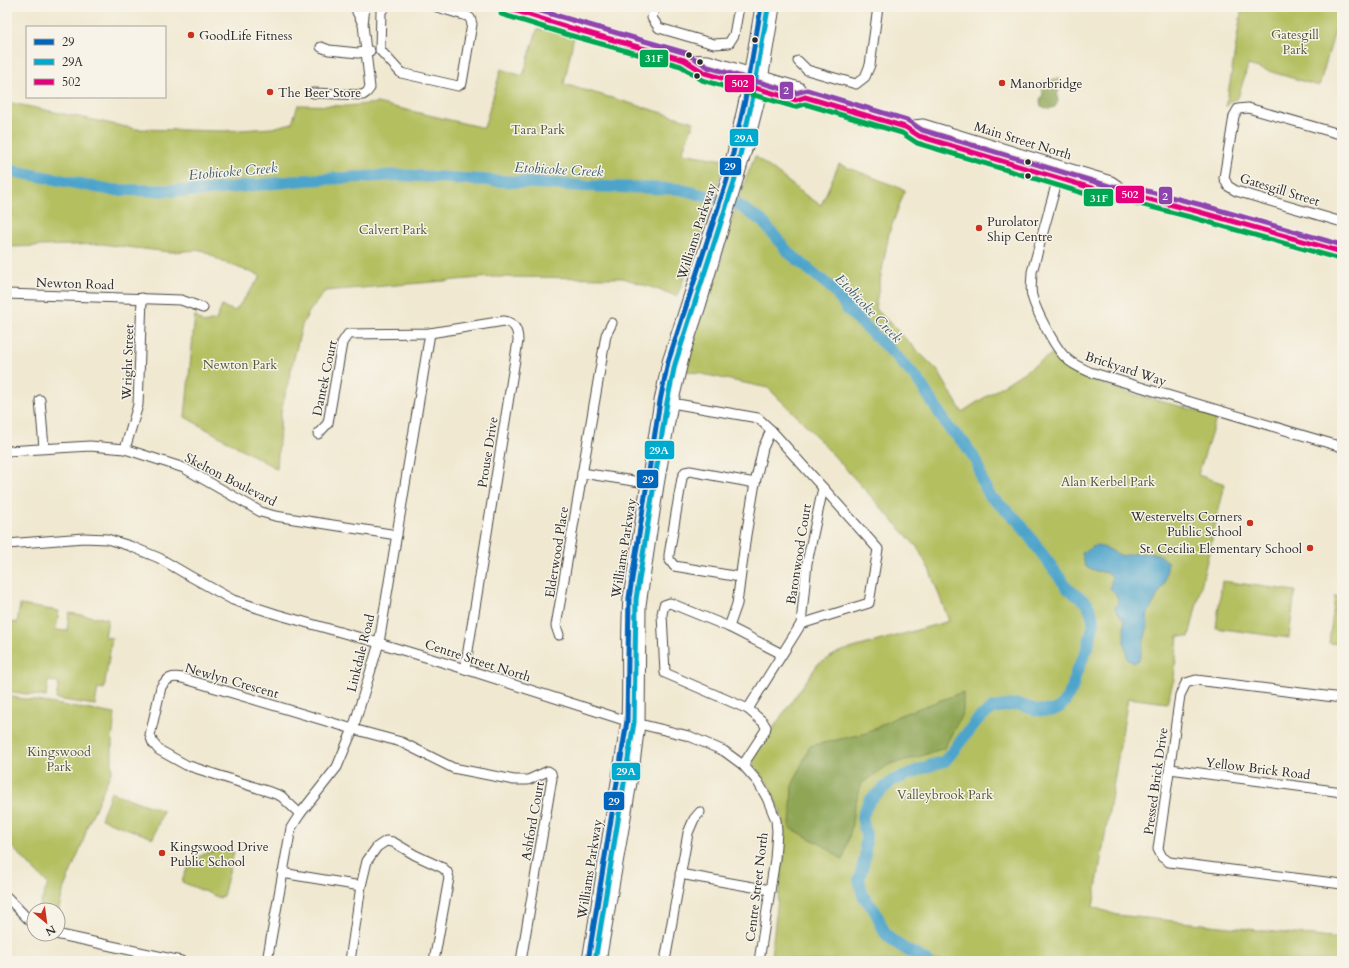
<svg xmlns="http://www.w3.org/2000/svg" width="1349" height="968" font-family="Cardo,serif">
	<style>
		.green { fill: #b4bf61; stroke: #707546 }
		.forest { fill: #8fa657; stroke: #5d6841 }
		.water { fill: #4ea4cb; stroke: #3c687b }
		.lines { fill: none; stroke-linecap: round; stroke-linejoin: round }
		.river { stroke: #4ea4cb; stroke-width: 12 }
		.minor-casing { stroke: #494744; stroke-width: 11 }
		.major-casing { stroke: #494744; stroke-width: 13 }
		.minor { stroke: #fff; stroke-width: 9 }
		.major { stroke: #fff; stroke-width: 11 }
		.bus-1-casing { stroke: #f7f3e8; stroke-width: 8 }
		.bus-2-casing { stroke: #f7f3e8; stroke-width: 8 }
		.bus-3-casing { stroke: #f7f3e8; stroke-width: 8 }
		.bus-4-casing { stroke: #f7f3e8; stroke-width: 8 }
		.bus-5-casing { stroke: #f7f3e8; stroke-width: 8 }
		.bus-1 { stroke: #0065bd; stroke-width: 5 }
		.bus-2 { stroke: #00a9ce; stroke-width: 5 }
		.bus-3 { stroke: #e5007d; stroke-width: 5 }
		.bus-4 { stroke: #00a651; stroke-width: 5 }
		.bus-5 { stroke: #8e44ad; stroke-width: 5 }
		.poi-dot { fill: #c8321e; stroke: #f7f3e8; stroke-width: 1.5 }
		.bus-dot { fill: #2b2b2b; stroke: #f7f3e8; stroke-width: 1.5 }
		.labels { text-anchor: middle; stroke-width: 3; stroke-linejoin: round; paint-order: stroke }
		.park-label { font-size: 13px; fill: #54573b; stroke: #f7f3e8 }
		.poi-label { font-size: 13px; fill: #2b2b2b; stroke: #f7f3e8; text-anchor: start }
		.street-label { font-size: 13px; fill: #2b2b2b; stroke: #f7f3e8 }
		.water-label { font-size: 14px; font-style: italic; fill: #395b6b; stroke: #f7f3e8 }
		.line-badge { stroke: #f7f3e8; stroke-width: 1.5 }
		.badge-label { font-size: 11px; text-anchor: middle; font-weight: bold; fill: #fff }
	</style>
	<rect width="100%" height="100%" fill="#f7f3e8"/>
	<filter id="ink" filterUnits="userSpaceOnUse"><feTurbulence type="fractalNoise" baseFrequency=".025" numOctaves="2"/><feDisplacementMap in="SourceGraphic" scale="8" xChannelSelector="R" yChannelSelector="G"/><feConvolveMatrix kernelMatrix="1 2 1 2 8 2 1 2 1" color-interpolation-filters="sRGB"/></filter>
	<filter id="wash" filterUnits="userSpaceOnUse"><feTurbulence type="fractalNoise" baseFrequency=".012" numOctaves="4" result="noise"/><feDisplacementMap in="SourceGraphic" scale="16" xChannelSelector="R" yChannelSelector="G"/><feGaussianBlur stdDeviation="0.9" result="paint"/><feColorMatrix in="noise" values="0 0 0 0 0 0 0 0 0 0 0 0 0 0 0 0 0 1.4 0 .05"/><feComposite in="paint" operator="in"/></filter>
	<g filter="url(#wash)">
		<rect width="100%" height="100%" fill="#f0e8d0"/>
		<g class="green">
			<path d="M 1242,7 L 1342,7 L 1319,86 L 1248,65 L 1238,98 L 1231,101 L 1226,107 Z"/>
			<path d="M 544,29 L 574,36 L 564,84 L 694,122 L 682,153 L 725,160 L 707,221 L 677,296 L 623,278 L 492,277 L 325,291 L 309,312 L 302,325 L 281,412 L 277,469 L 185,417 L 195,315 L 203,323 L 216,320 L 222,306 L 235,311 L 261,276 L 223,262 L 202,250 L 169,252 L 102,244 L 7,247 L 7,102 L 136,129 L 224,131 L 272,128 L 292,123 L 298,105 L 347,106 L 377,103 L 484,128 L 501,69 L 523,76 L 537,30 Z"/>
			<path d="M 755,156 L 808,197 L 821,205 L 839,164 L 905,190 L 889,233 L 875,308 L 938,371 L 962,412 L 1052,354 L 1062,365 L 1077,375 L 1129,393 L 1217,416 L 1198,475 L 1225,484 L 1189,637 L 1178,636 L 1174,679 L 1167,703 L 1128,698 L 1093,907 L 1117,915 L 1342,939 L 1342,961 L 800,961 L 771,956 L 784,850 L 781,812 L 767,782 L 750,761 L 818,664 L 839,652 L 949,621 L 929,569 L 917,547 L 804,423 L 768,388 L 683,370 L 712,283 L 720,265 L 731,222 L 742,189 Z"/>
			<path d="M 1222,581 L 1295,591 L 1289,638 L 1216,628 Z"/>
			<path d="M 1335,596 L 1342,597 L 1342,644 L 1329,643 Z"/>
			<path d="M 20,605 L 59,611 L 56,630 L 67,631 L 69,613 L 108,619 L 105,637 L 112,638 L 104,689 L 98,688 L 95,705 L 56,699 L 59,682 L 48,681 L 46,697 L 7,691 L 9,675 L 7,674 L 7,633 L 9,622 L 17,623 Z"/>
			<path d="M 7,696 L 115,714 L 112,741 L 112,770 L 87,827 L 83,842 L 64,888 L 58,912 L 58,910 L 38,910 L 48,884 L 7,842 Z"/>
			<path d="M 111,792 L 163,811 L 153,838 L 101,819 Z"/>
			<path d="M 223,850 L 234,852 L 223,896 L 220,898 L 182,882 C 188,860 201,852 223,850 Z"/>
		</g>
		<g class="forest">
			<path d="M 1058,78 L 1062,82 C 1061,89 1055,93 1058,101 L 1055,107 L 1049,109 L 1041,106 L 1040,100 L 1043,94 L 1041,87 L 1042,83 Z"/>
			<path d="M 963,692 L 963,712 L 944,748 L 918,757 L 890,764 L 862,783 L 854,808 L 851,829 L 843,860 L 824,846 L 790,828 L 792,786 L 810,746 L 867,733 L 898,716 Z"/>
		</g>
		<path class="water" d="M 1096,545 L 1108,549 L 1122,556 L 1137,553 L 1158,554 L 1168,562 L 1165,582 L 1147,615 L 1148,626 L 1139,660 L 1134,663 L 1128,660 L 1124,642 L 1124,621 L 1115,608 C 1121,598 1116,595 1110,588 L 1112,577 L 1108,573 L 1096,571 L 1085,566 L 1082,553 Z"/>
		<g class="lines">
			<path class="river" d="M 7,170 L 112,190 L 200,191 L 306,180 L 400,175 L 582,186 L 680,189 L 738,205 L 762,221 L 788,252 L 835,291 L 848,310 L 897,357 L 918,380 L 949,428 L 965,444 L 977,462 L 982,481 L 990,496 L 1018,521 L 1068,589 L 1087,603 L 1091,612 L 1094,623 L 1087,649 L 1076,673 L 1072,689 L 1065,701 L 1060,707 L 1052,711 L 1036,710 L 1018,704 L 993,708 L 979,718 L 945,761 L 926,767 L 892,781 L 869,801 L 862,817 L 866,835 L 865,857 L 859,880 L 863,896 L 875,911 L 885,933 L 893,941 L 905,949 L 927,961"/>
		</g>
	</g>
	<g filter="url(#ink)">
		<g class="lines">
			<defs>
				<g id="minor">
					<path d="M 357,7 L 357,12 L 363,24"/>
					<path d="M 385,7 L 381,11 L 380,50 L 401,73 L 458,86 L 462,83 L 472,24 L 470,18 L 467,16 L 437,7"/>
					<path d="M 654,7 L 652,18 L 659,28 L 714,44 L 729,43 L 734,35 L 739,7"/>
					<path d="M 321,47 L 329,50 L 358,53 L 370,51"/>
					<path d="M 798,61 L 807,70 L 856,84 L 865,77 L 870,65 L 878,7"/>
					<path d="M 313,93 L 363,95 L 367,92 L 370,88 L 363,24 L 365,7"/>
					<path d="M 1342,132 L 1336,133 L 1248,108 L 1238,109 L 1234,116 L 1224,178 L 1228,186 L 1236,191 L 1342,222"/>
					<path d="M 1058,178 L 1032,272 C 1032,280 1030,288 1032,296 C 1036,311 1055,348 1066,358 C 1073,365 1081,368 1090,372 L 1342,447"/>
					<path d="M 7,294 L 181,300 L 203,308"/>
					<path d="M 40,400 L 44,448"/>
					<path d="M 660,401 L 758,418 L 771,430 L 878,549 L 869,603 L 801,624"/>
					<path d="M 318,434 L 328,423 L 342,343 L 348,334 L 430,333 L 504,321 C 515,323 518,330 518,341 L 465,669"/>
					<path d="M 125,449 L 138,405 L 142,298"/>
					<path d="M 7,451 L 90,446 L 125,449 L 184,468 L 261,512 L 275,516 L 397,535"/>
					<path d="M 582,473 L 653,484"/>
					<path d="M 7,544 L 84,538 L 107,539 L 130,546 L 159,558 L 188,575 L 233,600 L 276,614 L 379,643 L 465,669 L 627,721 L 689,736 L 724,751 L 743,765 L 758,782 L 767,798 L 776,820 L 777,831 L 775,859 L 759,961"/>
					<path d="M 740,577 L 674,566 L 669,559 L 669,555 L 682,478 L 685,472 L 690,471 L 755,483"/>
					<path d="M 729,627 L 737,604 L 746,535 L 755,483 L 763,448 L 771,430"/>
					<path d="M 559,635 L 556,626 L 606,335 L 612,323"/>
					<path d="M 1342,698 L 1196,680 L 1186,683 L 1180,695 L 1158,849 L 1162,857 L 1169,862 L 1342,884"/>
					<path d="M 748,709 L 801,624 L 807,563 L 823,488"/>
					<path d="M 743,765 L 765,731 L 766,727 L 763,722 L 748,709 L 665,673 L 662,614 L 664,605 L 670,603 L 729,627 L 782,654"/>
					<path d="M 1170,769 L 1342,792"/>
					<path d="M 300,814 L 281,796 L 273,793 L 186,765 L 159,750 L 153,743 L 150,735 L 161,687 C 167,678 172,676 182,678 L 353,729 L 401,742 L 453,768 L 514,780 L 528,780 L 548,771 L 551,773 L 552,778 L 521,961"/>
					<path d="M 282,873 L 361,886"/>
					<path d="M 680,874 L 770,890"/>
					<path d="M 7,897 L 29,920 L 34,923"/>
					<path d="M 56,934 L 181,961"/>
					<path d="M 267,961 L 291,828 L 300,814 L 337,767 L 353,729 L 379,643 L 430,333"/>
					<path d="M 350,961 L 361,886 L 367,861 L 377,847 L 386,841 L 393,842 L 415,855 L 443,868 L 447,872 L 449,878 L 434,961"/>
					<path d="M 665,961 L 688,833 L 694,819 L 700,812"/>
				</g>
				<g id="major">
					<path d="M 503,7 L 571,28 L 684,60 L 708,61 L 799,88 L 805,97"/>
					<path d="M 684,60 L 705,73 L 796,100 L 805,97 L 905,127 L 919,136 L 948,145 L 1108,193 L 1129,194 L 1196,211 L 1342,252"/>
					<path d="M 905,127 L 923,125 L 1111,182 L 1129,194"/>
					<path d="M 588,961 L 627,721 C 629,680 626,639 629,598 L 660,401 L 668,362 L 727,180 L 745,100 L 761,7"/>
					<path d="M 600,961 L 633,771 L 639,724 L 640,605 L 658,485 L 672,404 L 684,354 L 700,306 L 748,143 L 758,104 L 774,7"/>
				</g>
			</defs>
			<use href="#minor" class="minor-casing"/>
			<use href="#major" class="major-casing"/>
			<use href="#minor" class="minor"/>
			<use href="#major" class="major"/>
			<defs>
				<path id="bus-1" d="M 588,961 L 627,721 L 629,598 L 660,401 L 668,362 L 727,180 L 745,100 L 761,7"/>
				<path id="bus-2" d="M 595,961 L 634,722 L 636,599 L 667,402 L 675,364 L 734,182 L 752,101 L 768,8"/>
				<path id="bus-3" d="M 503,7 L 571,28 L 684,60 L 705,73 L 796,100 L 805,97 L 905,127 L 919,136 L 1108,193 L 1129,194 L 1196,211 L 1342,252"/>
				<path id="bus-4" d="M 501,14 L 569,35 L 681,66 L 702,80 L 795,107 L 805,104 L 902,133 L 917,143 L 1106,200 L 1128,201 L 1194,218 L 1340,259"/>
				<path id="bus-5" d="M 527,7 L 686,53 L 708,67 L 796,93 L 807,90 L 907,120 L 922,130 L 1109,186 L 1131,187 L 1198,204 L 1342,245"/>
			</defs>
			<use href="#bus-1" class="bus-1-casing"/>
			<use href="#bus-2" class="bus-2-casing"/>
			<use href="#bus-3" class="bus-3-casing"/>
			<use href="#bus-4" class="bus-4-casing"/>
			<use href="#bus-5" class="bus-5-casing"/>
			<use href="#bus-1" class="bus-1"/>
			<use href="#bus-2" class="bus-2"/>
			<use href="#bus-3" class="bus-3"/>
			<use href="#bus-4" class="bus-4"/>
			<use href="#bus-5" class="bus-5"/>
		</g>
	</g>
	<g class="poi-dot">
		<circle cx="191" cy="35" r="4"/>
		<circle cx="1002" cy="83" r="4"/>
		<circle cx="270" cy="92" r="4"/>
		<circle cx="979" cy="228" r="4"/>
		<circle cx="1250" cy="523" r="4"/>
		<circle cx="1310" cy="548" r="4"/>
		<circle cx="162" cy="853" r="4"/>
	</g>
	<g class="bus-dot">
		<circle cx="755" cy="40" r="3.5"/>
		<circle cx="689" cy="55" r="3.5"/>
		<circle cx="700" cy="62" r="3.5"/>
		<circle cx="697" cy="76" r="3.5"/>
		<circle cx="1028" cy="162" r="3.5"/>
		<circle cx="1028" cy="176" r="3.5"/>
	</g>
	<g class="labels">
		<g class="park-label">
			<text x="1295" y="39">Gatesgill<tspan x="1295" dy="15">Park</tspan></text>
			<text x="538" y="134">Tara Park</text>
			<text x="393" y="234">Calvert Park</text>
			<text x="240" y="369">Newton Park</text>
			<text x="1108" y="486">Alan Kerbel Park</text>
			<text x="59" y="756">Kingswood<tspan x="59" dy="15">Park</tspan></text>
			<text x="945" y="799">Valleybrook Park</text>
		</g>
		<g class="poi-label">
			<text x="199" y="40">GoodLife Fitness</text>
			<text x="1010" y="88">Manorbridge</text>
			<text x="278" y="97">The Beer Store</text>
			<text x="987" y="226">Purolator<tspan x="987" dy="15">Ship Centre</tspan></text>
			<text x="1242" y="521" text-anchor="end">Westervelts Corners<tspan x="1242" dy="15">Public School</tspan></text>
			<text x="1302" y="553" text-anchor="end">St. Cecilia Elementary School</text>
			<text x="170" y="851">Kingswood Drive<tspan x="170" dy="15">Public School</tspan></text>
		</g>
		<g class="street-label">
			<text transform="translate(1023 140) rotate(17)" y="5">Main Street North</text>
			<text transform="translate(1280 189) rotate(17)" y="5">Gatesgill Street</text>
			<text transform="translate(696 231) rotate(-72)" y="5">Williams Parkway</text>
			<text transform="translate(75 283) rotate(2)" y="5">Newton Road</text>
			<text transform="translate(127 362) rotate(-88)" y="5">Wright Street</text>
			<text transform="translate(1126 368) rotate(18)" y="5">Brickyard Way</text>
			<text transform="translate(324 378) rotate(-78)" y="5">Dantek Court</text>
			<text transform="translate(487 452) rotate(-81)" y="5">Prouse Drive</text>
			<text transform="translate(231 479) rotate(27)" y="5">Skelton Boulevard</text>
			<text transform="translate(623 548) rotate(-81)" y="5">Williams Parkway</text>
			<text transform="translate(556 552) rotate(-81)" y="5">Elderwood Place</text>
			<text transform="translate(798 554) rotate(-81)" y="5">Baronwood Court</text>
			<text transform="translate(360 653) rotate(-76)" y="5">Linkdale Road</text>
			<text transform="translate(478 660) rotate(18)" y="5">Centre Street North</text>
			<text transform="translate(232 680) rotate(16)" y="5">Newlyn Crescent</text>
			<text transform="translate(1258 768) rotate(7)" y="5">Yellow Brick Road</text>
			<text transform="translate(1155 781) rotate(-82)" y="5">Pressed Brick Drive</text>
			<text transform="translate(532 821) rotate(-80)" y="5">Ashford Court</text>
			<text transform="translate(589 869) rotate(-81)" y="5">Williams Parkway</text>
			<text transform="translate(756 887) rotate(-83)" y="5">Centre Street North</text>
		</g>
		<g class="water-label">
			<text transform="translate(559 169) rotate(3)" y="5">Etobicoke Creek</text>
			<text transform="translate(233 171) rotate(-5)" y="5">Etobicoke Creek</text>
			<text transform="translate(869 308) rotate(46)" y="5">Etobicoke Creek</text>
		</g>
	</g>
	<g class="line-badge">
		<rect x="639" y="49" width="30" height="19" rx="4" fill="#00a651"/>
		<rect x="724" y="74" width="31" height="19" rx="4" fill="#e5007d"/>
		<rect x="779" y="81" width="15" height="19" rx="4" fill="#8e44ad"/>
		<rect x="729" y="128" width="30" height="19" rx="4" fill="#00a9ce"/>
		<rect x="719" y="157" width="23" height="19" rx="4" fill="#0065bd"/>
		<rect x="1115" y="185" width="30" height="19" rx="4" fill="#e5007d"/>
		<rect x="1158" y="186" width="15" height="19" rx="4" fill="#8e44ad"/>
		<rect x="1083" y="188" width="31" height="19" rx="4" fill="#00a651"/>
		<rect x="644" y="440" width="31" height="20" rx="4" fill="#00a9ce"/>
		<rect x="636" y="469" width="23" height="20" rx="4" fill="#0065bd"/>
		<rect x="611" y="762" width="30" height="19" rx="4" fill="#00a9ce"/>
		<rect x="603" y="791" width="22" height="20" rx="4" fill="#0065bd"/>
	</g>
	<g class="badge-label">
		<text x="654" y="62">31F</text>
		<text x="740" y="87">502</text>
		<text x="786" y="94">2</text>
		<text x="744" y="142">29A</text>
		<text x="730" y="170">29</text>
		<text x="1130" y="198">502</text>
		<text x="1165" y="200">2</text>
		<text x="1099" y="202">31F</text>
		<text x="659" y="454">29A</text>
		<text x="648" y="483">29</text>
		<text x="626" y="775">29A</text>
		<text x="614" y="805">29</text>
	</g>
	<rect width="1349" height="968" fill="none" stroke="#f7f3e8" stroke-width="24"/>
	<rect x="26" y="26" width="140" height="72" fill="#f7f3e8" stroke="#a5a39c"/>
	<rect x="34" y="39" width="20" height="6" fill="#0065bd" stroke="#a5a39c"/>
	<text x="62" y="46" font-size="12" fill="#2b2b2b">29</text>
	<rect x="34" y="59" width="20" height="6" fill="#00a9ce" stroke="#a5a39c"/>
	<text x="62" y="66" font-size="12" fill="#2b2b2b">29A</text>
	<rect x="34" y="79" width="20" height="6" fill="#e5007d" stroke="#a5a39c"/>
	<text x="62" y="86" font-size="12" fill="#2b2b2b">502</text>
	<g transform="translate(46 922) rotate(151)"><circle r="19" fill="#f7f3e8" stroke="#a5a39c"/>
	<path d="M0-3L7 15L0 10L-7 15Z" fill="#c8321e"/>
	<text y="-6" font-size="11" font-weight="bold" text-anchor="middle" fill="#2b2b2b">N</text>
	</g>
</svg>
